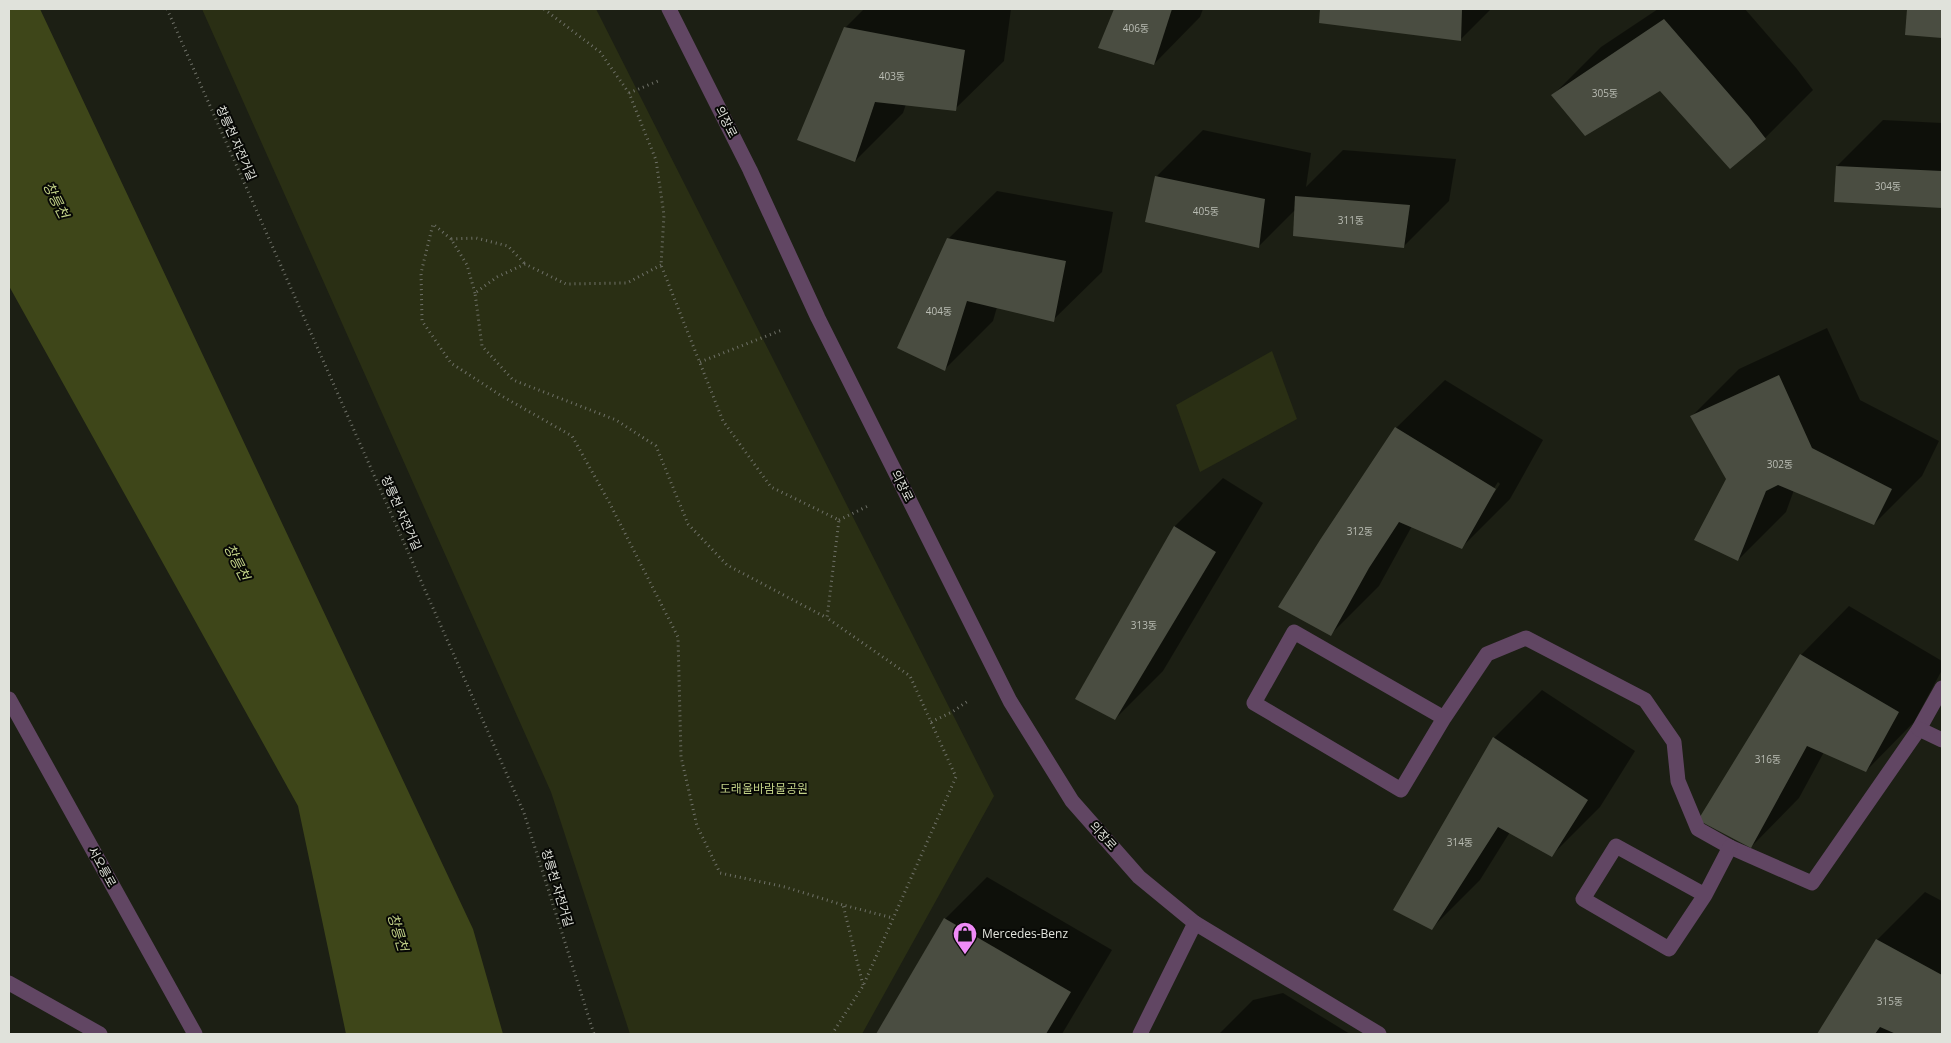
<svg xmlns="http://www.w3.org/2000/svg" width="1951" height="1043" font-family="'Open Sans','Noto Sans KR',sans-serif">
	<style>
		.green { fill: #2a2f14 }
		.water { fill: #3e4619 }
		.shadow { fill: #0007; fill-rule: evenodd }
		.building { fill: #4a4d41 }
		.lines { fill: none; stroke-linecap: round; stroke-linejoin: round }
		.path { stroke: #6f7168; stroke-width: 3; stroke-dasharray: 1 4; stroke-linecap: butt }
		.minor { stroke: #614663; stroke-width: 15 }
		.labels { text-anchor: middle; stroke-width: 4; stroke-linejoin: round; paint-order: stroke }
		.number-label { font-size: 10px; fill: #babdb4 }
		.street-label { font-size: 12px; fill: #e0e2db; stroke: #070805 }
		.park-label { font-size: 12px; fill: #c2d187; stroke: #070805 }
		.poi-label { font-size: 12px; fill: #e0e2db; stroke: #070805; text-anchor: start }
		.water-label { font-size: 14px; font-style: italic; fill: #c3d288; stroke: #070805 }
	</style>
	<rect width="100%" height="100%" fill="#1c1f14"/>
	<g class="green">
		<path d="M 202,9 L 596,9 L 994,796 L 862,1034 L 630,1034 L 551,792 Z"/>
		<path d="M 1272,351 L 1297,419 L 1200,472 L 1176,405 Z"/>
	</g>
	<path class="water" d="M 9,9 L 40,9 L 473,929 L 503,1034 L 346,1034 L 298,806 L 9,286 Z"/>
	<g class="shadow">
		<path d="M 864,9 L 1011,9 L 1004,61 L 955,109 L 906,104 L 903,113 L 855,161 L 845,28 Z"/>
		<path d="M 1116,9 L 1203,9 L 1200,17 L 1154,64 L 1099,47 Z"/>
		<path d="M 1321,9 L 1491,9 L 1461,39 L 1320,22 Z"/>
		<path d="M 1658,9 L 1745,9 L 1797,69 L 1813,90 L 1765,138 L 1660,89 L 1553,95 L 1601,47 Z"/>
		<path d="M 1908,9 L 1942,9 L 1942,37 L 1906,34 Z"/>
		<path d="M 1883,120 L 1942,123 L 1942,207 L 1835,200 L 1837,166 Z"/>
		<path d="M 1203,130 L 1311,153 L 1306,187 L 1343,150 L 1456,159 L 1449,201 L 1403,247 L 1296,209 L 1258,247 L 1157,176 Z"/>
		<path d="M 997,191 L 1113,212 L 1102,272 L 1053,320 L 997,307 L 993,321 L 945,369 L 948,239 Z"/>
		<path d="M 1827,328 L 1860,400 L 1939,441 L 1922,476 L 1874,524 L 1794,490 L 1786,512 L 1738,560 L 1727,479 L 1691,417 L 1739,369 Z"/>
		<path d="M 1445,380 L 1543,440 L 1510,499 L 1462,547 L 1412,526 L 1379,586 L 1331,634 L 1396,428 ZM 1498,482 L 1500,484 L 1494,493 L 1491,493 Z"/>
		<path d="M 1223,478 L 1263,503 L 1163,671 L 1115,719 L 1076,699 L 1175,526 Z"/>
		<path d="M 1849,606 L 1942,661 L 1942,670 L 1914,722 L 1866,771 L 1824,752 L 1799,798 L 1751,847 L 1801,655 Z"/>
		<path d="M 1542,690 L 1635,751 L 1600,807 L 1552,855 L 1510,832 L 1480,880 L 1432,928 L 1494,738 Z"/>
		<path d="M 987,877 L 1112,950 L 1062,1034 L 878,1034 L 945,919 Z"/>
		<path d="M 1925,892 L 1942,901 L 1942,1034 L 1899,1034 L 1894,1032 L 1892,1034 L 1818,1034 L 1877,940 Z"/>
		<path d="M 1283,993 L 1350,1034 L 1219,1034 L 1253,1000 Z"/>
	</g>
	<g class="building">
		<path d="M 1114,9 L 1172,9 L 1154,65 L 1098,48 Z"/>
		<path d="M 1320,9 L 1462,9 L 1461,41 L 1319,23 Z"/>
		<path d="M 1907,9 L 1942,9 L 1942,38 L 1905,35 Z"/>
		<path d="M 1664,19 L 1749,117 L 1766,139 L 1730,169 L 1660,91 L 1585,136 L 1551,95 Z"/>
		<path d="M 844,27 L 965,50 L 956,111 L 875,102 L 855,162 L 797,140 Z"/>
		<path d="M 1836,166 L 1942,171 L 1942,208 L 1834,202 Z"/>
		<path d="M 1155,176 L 1265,199 L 1259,248 L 1145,222 Z"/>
		<path d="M 1295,196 L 1410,205 L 1404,248 L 1293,236 Z"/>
		<path d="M 947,238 L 1066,261 L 1054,322 L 967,301 L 945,371 L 897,348 Z"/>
		<path d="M 1779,375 L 1812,448 L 1892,489 L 1874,525 L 1778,485 L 1766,491 L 1738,561 L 1694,540 L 1726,479 L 1690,416 Z"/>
		<path d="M 1395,427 L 1496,489 L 1462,549 L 1399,522 L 1369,568 L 1331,636 L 1278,607 L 1320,540 Z"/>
		<path d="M 1174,526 L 1216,552 L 1115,720 L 1075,699 Z"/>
		<path d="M 1800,654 L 1899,712 L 1866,772 L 1807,746 L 1751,848 L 1698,820 Z"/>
		<path d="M 1493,737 L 1588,800 L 1552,857 L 1498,827 L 1432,930 L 1393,910 Z"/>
		<path d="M 944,918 L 1071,992 L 1046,1034 L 876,1034 Z"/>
		<path d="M 1876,939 L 1942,975 L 1942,1034 L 1896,1034 L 1880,1027 L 1875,1034 L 1817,1034 Z"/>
	</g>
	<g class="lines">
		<g class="path">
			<path d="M 167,9 L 524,813 L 594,1034"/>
			<path d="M 544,9 L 600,52 L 629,93 L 656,160 L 664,215 L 661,265 L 723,421 L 771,487 L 839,520 L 827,618 L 910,676 L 956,777 L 863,986 L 832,1034"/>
			<path d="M 629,93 L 658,81"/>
			<path d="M 451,239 L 433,224 L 421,273 L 422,321 L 451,363 L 500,395 L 572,436 L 609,502 L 678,637 L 681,757 L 697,826 L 720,873 L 785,887 L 843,905"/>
			<path d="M 661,265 L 627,283 L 566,284 L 525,264 L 497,277 L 475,293 L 482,346 L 513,380 L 616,420 L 656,446 L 688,524 L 727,565 L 827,618"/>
			<path d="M 475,293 L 467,265 L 451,239 L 476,238 L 508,246 L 525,264"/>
			<path d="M 700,362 L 782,330"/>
			<path d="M 839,520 L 868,506"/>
			<path d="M 931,722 L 952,712 L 968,701"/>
			<path d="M 863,985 L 843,905 L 893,918"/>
		</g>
		<g class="minor">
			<path d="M 669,9 L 750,170 L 818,318 L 1010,701 L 1072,801 L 1139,877 L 1195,923 L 1379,1034"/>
			<path d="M 9,699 L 195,1034"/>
			<path d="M 1444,718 L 1294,632 L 1254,703 L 1401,790 L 1444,718 L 1487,654 L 1526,638 L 1645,700 L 1674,742 L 1678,781 L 1698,829 L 1730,847 L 1812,883 L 1919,729 L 1942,688"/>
			<path d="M 1919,729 L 1942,740"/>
			<path d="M 1705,895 L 1616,846 L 1583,899 L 1669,949 L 1705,895 L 1730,847"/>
			<path d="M 9,983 L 100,1034"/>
			<path d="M 1140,1034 L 1195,923"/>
		</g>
	</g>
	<defs>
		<symbol id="shop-pin" viewBox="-11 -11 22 30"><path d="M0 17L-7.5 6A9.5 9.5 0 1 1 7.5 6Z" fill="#ef8bf7" stroke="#070805"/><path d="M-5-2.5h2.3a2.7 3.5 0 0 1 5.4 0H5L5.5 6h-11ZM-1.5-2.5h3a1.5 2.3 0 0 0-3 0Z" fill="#111"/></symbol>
	</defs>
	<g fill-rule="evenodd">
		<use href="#shop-pin" x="951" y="920" width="28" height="38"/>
	</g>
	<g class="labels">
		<g class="number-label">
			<text x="1136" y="32">406동</text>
			<text x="892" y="80">403동</text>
			<text x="1605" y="97">305동</text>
			<text x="1888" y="190">304동</text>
			<text x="1206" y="215">405동</text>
			<text x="1351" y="224">311동</text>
			<text x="939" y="315">404동</text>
			<text x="1780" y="468">302동</text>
			<text x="1360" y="535">312동</text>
			<text x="1144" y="629">313동</text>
			<text x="1768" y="763">316동</text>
			<text x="1460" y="846">314동</text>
			<text x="1890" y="1005">315동</text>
		</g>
		<g class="street-label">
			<text transform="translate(726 122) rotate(63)" y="4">의장로</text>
			<text transform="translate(236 143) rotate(66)" y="4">창릉천 자전거길</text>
			<text transform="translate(902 486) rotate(63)" y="4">의장로</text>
			<text transform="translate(401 513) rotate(66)" y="4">창릉천 자전거길</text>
			<text transform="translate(1103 836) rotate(48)" y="4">의장로</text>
			<text transform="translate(102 867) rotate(61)" y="4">서오릉로</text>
			<text transform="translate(557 888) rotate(73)" y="4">창릉천 자전거길</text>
		</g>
		<g class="park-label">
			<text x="764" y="793">도래울바람물공원</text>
		</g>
		<g class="poi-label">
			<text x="982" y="938">Mercedes-Benz</text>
		</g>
		<g class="water-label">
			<text transform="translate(56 200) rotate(63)" y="5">창릉천</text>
			<text transform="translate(237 562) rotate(63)" y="5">창릉천</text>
			<text transform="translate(398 932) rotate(73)" y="5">창릉천</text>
		</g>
	</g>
	<rect width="1951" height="1043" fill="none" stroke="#e0e2db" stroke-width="20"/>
</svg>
